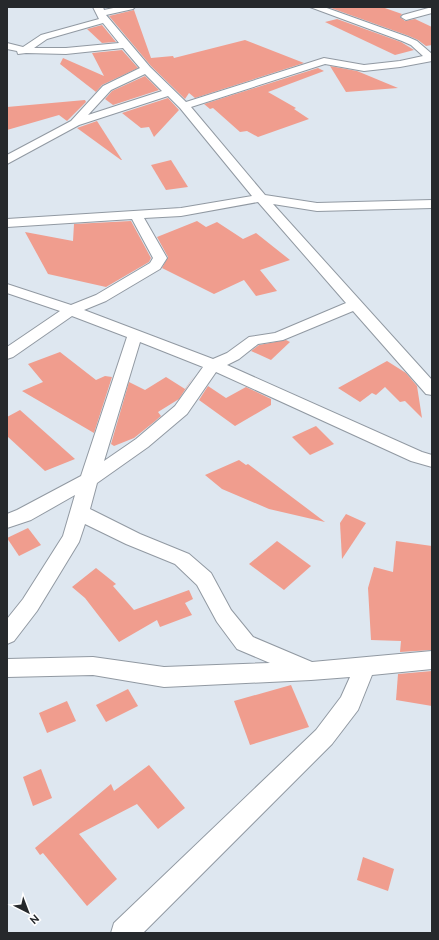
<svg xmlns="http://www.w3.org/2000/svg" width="439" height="940" font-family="Ubuntu,sans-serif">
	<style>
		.building { fill: #f09d8e }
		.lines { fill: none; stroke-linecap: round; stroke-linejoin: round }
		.street-casing { stroke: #9199a2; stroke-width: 2 }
		.street { fill: #fff; fill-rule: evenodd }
	</style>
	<rect width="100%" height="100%" fill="#dee7f0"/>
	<g class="building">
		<path d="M 328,7 L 382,7 L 402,14 L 400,17 L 405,21 L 415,19 L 432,27 L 432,45 L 426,46 L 418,40 L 409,36 Z"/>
		<path d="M 134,10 L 151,58 L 173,56 L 174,58 L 245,40 L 304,63 L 195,98 L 189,93 L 185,99 L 151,66 L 109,16 Z"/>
		<path d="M 337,19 L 401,42 L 414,50 L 395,55 L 325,22 Z"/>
		<path d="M 102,25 L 116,42 L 102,43 L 87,29 Z"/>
		<path d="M 122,50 L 138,68 L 102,85 L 96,92 L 60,64 L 63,58 L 104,76 L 92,53 Z"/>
		<path d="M 330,66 L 357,71 L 398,88 L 346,92 Z"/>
		<path d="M 318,68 L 324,71 L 268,92 L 296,108 L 294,109 L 309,119 L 258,137 L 247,131 L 240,132 L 213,108 L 210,109 L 204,104 Z"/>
		<path d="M 145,76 L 159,90 L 113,105 L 105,99 L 112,91 Z"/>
		<path d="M 168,98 L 179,110 L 154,137 L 149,127 L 141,128 L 122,113 Z"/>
		<path d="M 85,100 L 86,102 L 67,121 L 59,115 L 7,130 L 7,107 Z"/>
		<path d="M 97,121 L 122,160 L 121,160 L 77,128 Z"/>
		<path d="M 171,160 L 188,187 L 166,190 L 151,165 Z"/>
		<path d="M 131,221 L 151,258 L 149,262 L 106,287 L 48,274 L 25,232 L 73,241 L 74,224 Z"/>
		<path d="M 197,221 L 206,227 L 217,222 L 243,239 L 256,233 L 290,260 L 260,270 L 277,291 L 256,296 L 244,280 L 214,294 L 162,268 L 168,257 L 157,237 Z"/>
		<path d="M 286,340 L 290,342 L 271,360 L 251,351 L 259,345 Z"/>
		<path d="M 60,352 L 96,380 L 105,376 L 112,377 L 94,433 L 22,391 L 43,382 L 28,364 Z"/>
		<path d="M 387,361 L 406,373 L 417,386 L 422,418 L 405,401 L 400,402 L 385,387 L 376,395 L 372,393 L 360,402 L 338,388 Z"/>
		<path d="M 194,376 L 179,399 L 158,412 L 161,416 L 154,422 L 134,438 L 114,446 L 111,444 L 129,382 L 145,390 L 166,377 L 185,389 Z"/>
		<path d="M 208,386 L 226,398 L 246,387 L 271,399 L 271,405 L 235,426 L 199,400 Z"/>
		<path d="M 20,410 L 75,459 L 45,471 L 7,436 L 7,417 Z"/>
		<path d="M 316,426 L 334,444 L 310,455 L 292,437 Z"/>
		<path d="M 239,460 L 246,465 L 248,464 L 325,522 L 269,509 L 222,489 L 205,475 Z"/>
		<path d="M 346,514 L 366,523 L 342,559 L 340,523 Z"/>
		<path d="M 28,528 L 41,545 L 19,556 L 7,538 Z"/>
		<path d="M 277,541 L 311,566 L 284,590 L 249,564 Z"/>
		<path d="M 396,541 L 432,546 L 432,650 L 400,652 L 401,641 L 371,640 L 368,588 L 374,567 L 393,572 Z"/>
		<path d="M 96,568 L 116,584 L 113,586 L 134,610 L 189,590 L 193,599 L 185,603 L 192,615 L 160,627 L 157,620 L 119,642 L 85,598 L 72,587 Z"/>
		<path d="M 432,671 L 432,706 L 396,700 L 398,674 Z"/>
		<path d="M 291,685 L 309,727 L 250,745 L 234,701 Z"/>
		<path d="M 128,689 L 138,706 L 106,722 L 96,705 Z"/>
		<path d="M 67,701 L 76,721 L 47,733 L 39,713 Z"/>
		<path d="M 149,765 L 185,808 L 158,829 L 137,804 L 79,834 L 117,879 L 87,906 L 43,853 L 40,855 L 35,848 L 111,784 L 114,791 Z"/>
		<path d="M 41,769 L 52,798 L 33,806 L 23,777 Z"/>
		<path d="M 363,857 L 394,869 L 388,891 L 357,880 Z"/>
	</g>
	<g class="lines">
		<defs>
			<g id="street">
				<path d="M 93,7 L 103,7 L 104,10 L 118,7 L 135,7 L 133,9 L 106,15 L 150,67 L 186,102 L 324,58 L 364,65 L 400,61 L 423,56 L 411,45 L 402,41 L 310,7 L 324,7 L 408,37 L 417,41 L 432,54 L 432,61 L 400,67 L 364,71 L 325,64 L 191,107 L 265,195 L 317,203 L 432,200 L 432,208 L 317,211 L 273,204 L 432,380 L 432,395 L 426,394 L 353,311 L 283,340 L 258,344 L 239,359 L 227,365 L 422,452 L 432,455 L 432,467 L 411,461 L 216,372 L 187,414 L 148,447 L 97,483 L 90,509 L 140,534 L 189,554 L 211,573 L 231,610 L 253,637 L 312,662 L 432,651 L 432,669 L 372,675 L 358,710 L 332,744 L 143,933 L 111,933 L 114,923 L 316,730 L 341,697 L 350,677 L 311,680 L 164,687 L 93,675 L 7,677 L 7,659 L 93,657 L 164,667 L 270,663 L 237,649 L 217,622 L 197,585 L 175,564 L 126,544 L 85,524 L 79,542 L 37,611 L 14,641 L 7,644 L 7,619 L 23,599 L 63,536 L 75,495 L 31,520 L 7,528 L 7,514 L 17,510 L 81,476 L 127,337 L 72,316 L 13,357 L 7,359 L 7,347 L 60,311 L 7,293 L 7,284 L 71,305 L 96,295 L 150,263 L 153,258 L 132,219 L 7,227 L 7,219 L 181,208 L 252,196 L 180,108 L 168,96 L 79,125 L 7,164 L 7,155 L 71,121 L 103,86 L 140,68 L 123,48 L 66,54 L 26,53 L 18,54 L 17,51 L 7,49 L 7,43 L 23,47 L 41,35 L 99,19 ZM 103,23 L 119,43 L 66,48 L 34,48 L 47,39 ZM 145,74 L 162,91 L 88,115 L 111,90 ZM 258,202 L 346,303 L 275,333 L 249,337 L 227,353 L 213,359 L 84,310 L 106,301 L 160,269 L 167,258 L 144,218 L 181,216 ZM 140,342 L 203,367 L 175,406 L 136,439 L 104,461 Z"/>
				<path d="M 432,7 L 432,13 L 406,20 L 401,17 L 403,15 Z"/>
			</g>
		</defs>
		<use href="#street" class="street-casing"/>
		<use href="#street" class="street"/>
	</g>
	<rect width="439" height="940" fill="none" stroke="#26292c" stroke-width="16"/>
	<g transform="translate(28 912) rotate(138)" stroke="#ffffff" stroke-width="3" paint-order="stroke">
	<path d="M0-3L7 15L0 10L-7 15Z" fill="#26292c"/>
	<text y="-6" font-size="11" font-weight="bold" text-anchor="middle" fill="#26292c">N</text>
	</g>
</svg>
